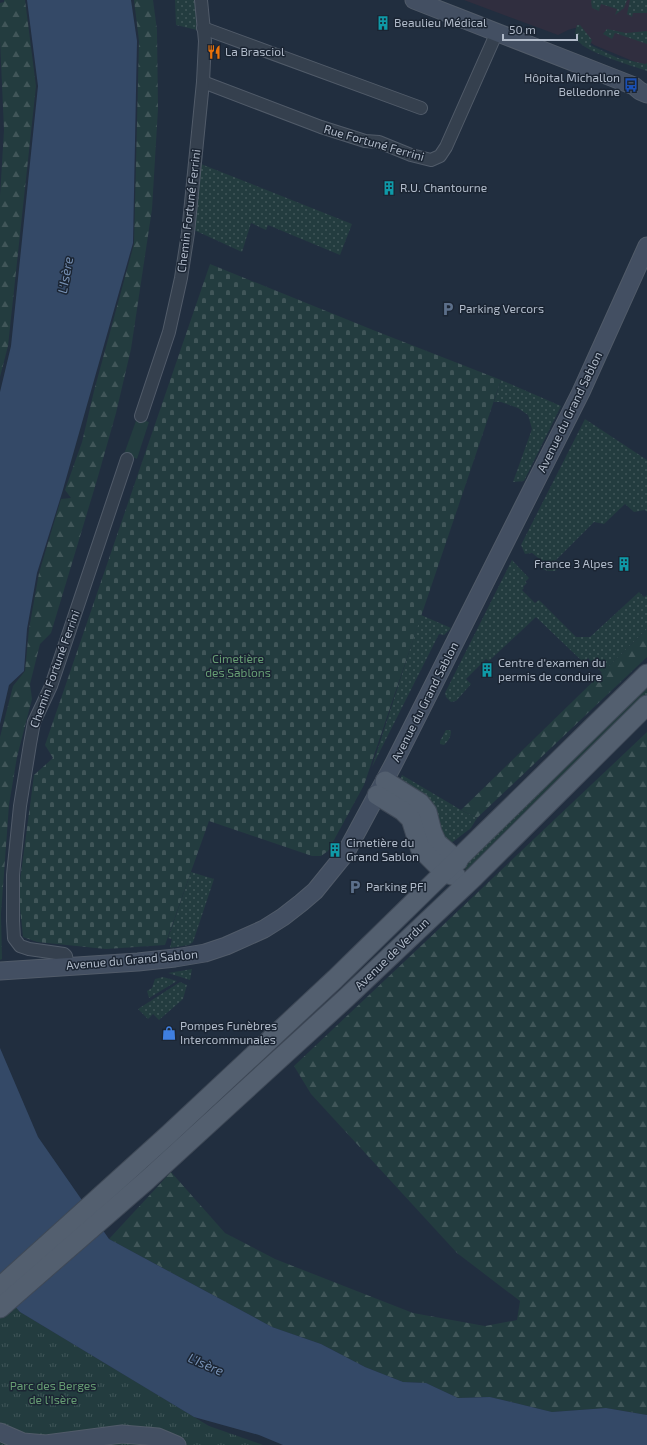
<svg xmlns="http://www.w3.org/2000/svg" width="647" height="1445" font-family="'Exo 2',sans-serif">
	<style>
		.medical { fill: #302e3f }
		.grass { fill: url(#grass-dots) }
		.forest { fill: url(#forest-firs) }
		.cemetery { fill: url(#cemetery-stones) }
		.park { fill: url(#park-tufts) }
		.pitch { fill: #233c3f }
		.water { fill: #344967 }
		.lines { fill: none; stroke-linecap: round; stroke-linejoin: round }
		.street-casing { stroke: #515b69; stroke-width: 14 }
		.secondary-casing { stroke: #515b69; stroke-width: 19 }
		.primary-casing { stroke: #3f4957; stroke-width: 21 }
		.street { stroke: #35404e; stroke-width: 12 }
		.secondary { stroke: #434f62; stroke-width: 17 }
		.primary { stroke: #535f6f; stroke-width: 19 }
		.labels { text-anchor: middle; stroke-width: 3; stroke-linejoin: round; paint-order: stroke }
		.poi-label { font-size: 12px; fill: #b1bbca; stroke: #1b2533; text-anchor: start }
		.street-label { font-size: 12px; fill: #b1bbca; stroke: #1b2533 }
		.park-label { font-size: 12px; fill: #669d73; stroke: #1b2533 }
		.water-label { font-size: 13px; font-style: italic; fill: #7690b4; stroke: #1b2533 }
	</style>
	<defs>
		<pattern id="grass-dots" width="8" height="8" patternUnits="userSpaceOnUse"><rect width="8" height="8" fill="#233c3f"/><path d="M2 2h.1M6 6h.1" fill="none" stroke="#415659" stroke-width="1.8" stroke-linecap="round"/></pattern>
		<pattern id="forest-firs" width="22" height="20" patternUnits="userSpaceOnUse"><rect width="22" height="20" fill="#233c3f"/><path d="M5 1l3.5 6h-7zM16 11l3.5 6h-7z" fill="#415659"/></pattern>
		<pattern id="cemetery-stones" width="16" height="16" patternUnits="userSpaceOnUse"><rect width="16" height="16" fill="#233c3f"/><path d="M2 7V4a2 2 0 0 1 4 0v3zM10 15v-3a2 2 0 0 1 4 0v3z" fill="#415659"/></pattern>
		<pattern id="park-tufts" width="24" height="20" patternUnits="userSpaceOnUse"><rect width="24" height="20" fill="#233c3f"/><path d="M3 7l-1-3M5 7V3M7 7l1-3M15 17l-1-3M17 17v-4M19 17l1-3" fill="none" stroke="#415659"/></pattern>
	</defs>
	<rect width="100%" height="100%" fill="#212e3f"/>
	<path class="medical" d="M 464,0 L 647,0 L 647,67 L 594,45 L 587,40 L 582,30 L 575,28 L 568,30 L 558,35 Z"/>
	<g class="grass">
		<path d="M 175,0 L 195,0 L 197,30 L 176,25 Z"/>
		<path d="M 592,0 L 627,0 L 624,8 L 615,15 L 617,9 L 601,4 L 599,11 L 592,8 L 591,1 Z"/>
		<path d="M 630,0 L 647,0 L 647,13 L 633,13 L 632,17 L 627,14 Z"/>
		<path d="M 577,25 L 580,25 L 592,40 L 590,45 L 618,58 L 645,64 L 647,63 L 647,71 C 630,65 590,54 579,42 C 574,37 575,31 577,25 Z"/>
		<path d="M 607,29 L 626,33 L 647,31 L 647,44 L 615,33 L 612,39 L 603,34 Z"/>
		<path d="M 201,164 L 352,224 L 340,255 L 268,225 L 266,230 L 251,223 L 242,252 L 194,230 Z"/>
		<path d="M 501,380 L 561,406 L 524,481 L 513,482 L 532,429 L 528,415 L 518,408 L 501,402 L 494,402 Z"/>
		<path d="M 585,419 L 647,460 L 647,512 L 645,510 L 634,512 L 625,504 L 604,524 L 594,522 L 556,560 L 564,562 L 555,571 C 548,571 544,571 540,566 L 546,564 L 532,553 L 525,554 L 521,545 Z"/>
		<path d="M 512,560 L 529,578 L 525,582 L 527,583 L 523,587 L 524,588 L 522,590 L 535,603 L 539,600 L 576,637 L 590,637 L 639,592 L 644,597 L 647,595 L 647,629 L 602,673 L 588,658 L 584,663 L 536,617 L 489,661 L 486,659 L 466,679 L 471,684 L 456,701 L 451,702 L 446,697 L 445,693 Z"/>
		<path d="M 421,615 L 451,628 L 444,635 L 439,634 L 372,767 Z"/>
		<path d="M 647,684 L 647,695 L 474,868 L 468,870 L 463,869 L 463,866 Z"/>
		<path d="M 446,730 L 449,730 L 451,731 C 451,737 448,741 444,745 L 440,744 L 440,741 Z"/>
		<path d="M 402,775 L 461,810 L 477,818 L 471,828 L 450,844 L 397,785 Z"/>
		<path d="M 191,872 L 214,879 L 193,942 L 189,945 L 170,948 L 172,939 L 168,938 Z"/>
		<path d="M 192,969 L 190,980 L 168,973 Z"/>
		<path d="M 163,977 L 177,981 L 149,998 L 147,991 L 152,988 L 155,979 Z"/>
		<path d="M 180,982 L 187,985 L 183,999 L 159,1020 L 153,1014 L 148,1019 L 138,1009 Z"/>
	</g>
	<g class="forest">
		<path d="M 4,0 L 25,0 L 36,86 L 8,346 L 0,377 L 0,196 L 4,130 L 0,40 L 0,3 L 4,2 Z"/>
		<path d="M 134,0 L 153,0 L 157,30 L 158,109 L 152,209 L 131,349 L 116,413 L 97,480 L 51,633 L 40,644 L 30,684 L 32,699 L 17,757 L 9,805 L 1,914 L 2,959 L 0,960 L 0,737 L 13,686 L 25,671 L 29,629 L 39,573 L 61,499 L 71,498 L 65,490 L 82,442 L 94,391 L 134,244 L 139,41 Z"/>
		<path d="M 647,629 L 647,657 L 477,818 L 461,810 Z"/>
		<path d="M 647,732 L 647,1415 L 606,1408 L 552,1412 L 490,1397 L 458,1398 L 426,1383 L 403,1382 L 365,1367 L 321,1344 L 272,1327 L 109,1239 L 171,1172 L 225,1233 L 275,1259 L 413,1313 L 485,1326 L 517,1320 L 520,1301 L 457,1253 L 311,1094 L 294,1066 Z"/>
	</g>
	<path class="cemetery" d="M 210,264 L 373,330 L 501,380 L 364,785 L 328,851 L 321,856 L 312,856 L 209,821 L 165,945 L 106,949 L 37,942 L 23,937 L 20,908 L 20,881 L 34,775 L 53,758 L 45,745 Z"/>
	<path class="park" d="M 0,1291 L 20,1312 L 209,1426 L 263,1445 L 0,1445 Z"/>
	<path class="pitch" d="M 137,418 L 149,422 L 137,459 L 124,454 Z"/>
	<g class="water">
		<path d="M 27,0 L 131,0 L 137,41 L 133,243 L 62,493 L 37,573 L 27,629 L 24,671 L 9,685 L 0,724 L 0,392 L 11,346 L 38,86 Z"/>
		<path d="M 0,1048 L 38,1137 L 109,1239 L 272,1327 L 321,1344 L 365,1367 L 403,1382 L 426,1383 L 458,1398 L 490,1397 L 552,1412 L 606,1408 L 647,1415 L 647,1445 L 283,1445 L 259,1435 L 194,1417 L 20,1312 L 0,1290 Z"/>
	</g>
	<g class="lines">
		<defs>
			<g id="street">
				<path d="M 203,28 L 421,108"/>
				<path d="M 203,82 L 321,127 L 365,141 L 379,142 L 411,155 L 431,160 L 440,156 L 446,147 L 497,32"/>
				<path d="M 141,416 L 169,332 L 181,278 L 188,233 L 203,82 L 205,41 L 201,0"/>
				<path d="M 68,966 L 66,956 L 64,954 L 29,949 L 20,946 L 14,938 L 13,921 L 13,875 L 20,806 L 30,744 L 34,722 L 51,686 L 127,459"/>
			</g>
			<g id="secondary">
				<path d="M 414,0 L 634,86 L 640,91 L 647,94"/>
				<path d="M 0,971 L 138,962 L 175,958 L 205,953 L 226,946 L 264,929 L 283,917 L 301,903 L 315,891 L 345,854 L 393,765 L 581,392 L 647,246"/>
				<path d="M 0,1432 L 23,1442 L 46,1444 L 122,1434 L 158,1437 L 177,1445"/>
			</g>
			<g id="primary">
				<path d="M 385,781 L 420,803 L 427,812 L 432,832 L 437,843 L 458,861"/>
				<path d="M 377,795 L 403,811 L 411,819 L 420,848 L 445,873 L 456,876"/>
				<path d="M 0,1287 L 168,1135 L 335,979 L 647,674"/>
				<path d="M 0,1308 L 147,1180 L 346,998 L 474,877 L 647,705"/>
			</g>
		</defs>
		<use href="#street" class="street-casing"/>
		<use href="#secondary" class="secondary-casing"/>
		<use href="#primary" class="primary-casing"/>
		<use href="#street" class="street"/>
		<use href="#secondary" class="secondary"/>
		<use href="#primary" class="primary"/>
	</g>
	<defs>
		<symbol id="building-bare" viewBox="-9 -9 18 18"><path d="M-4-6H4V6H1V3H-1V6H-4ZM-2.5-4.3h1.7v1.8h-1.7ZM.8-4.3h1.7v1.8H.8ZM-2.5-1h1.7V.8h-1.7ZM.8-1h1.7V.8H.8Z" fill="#0f9aa8" stroke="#1b2533" stroke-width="2.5" paint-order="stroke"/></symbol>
		<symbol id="restaurant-bare" viewBox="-9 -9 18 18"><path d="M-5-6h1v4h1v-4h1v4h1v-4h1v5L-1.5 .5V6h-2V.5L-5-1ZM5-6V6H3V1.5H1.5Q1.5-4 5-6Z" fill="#e8710a" stroke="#1b2533" stroke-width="2.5" paint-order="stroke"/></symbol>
		<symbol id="bus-bare" viewBox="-9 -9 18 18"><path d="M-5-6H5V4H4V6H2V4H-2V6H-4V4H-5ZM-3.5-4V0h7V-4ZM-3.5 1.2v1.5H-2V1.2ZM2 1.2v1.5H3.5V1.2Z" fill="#1a4fb4" stroke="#1b2533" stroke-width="2.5" paint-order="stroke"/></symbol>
		<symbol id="parking-bare" viewBox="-9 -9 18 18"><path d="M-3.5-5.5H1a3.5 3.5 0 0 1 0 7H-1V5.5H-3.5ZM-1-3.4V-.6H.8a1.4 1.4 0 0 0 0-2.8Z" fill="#5c6f8a" stroke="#1b2533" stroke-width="2.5" paint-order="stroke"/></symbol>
		<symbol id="shop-bare" viewBox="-9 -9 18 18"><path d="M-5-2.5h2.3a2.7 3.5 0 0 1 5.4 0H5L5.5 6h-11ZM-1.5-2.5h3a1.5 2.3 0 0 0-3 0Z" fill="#3f7fe0" stroke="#1b2533" stroke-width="2.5" paint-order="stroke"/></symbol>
	</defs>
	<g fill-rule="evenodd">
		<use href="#building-bare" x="373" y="13" width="20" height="20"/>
		<use href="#restaurant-bare" x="204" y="42" width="20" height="20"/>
		<use href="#bus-bare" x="621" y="75" width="20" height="20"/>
		<use href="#building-bare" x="379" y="178" width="20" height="20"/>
		<use href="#parking-bare" x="438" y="299" width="20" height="20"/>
		<use href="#building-bare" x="614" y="554" width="20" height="20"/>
		<use href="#building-bare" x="477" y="660" width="20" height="20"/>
		<use href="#building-bare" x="325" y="840" width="20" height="20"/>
		<use href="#parking-bare" x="345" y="877" width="20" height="20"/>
		<use href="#shop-bare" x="159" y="1023" width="20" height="20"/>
	</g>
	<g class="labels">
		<g class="poi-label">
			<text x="394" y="27">Beaulieu Médical</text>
			<text x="225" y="56">La Brasciol</text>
			<text x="620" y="82" text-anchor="end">Hôpital Michallon<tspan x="620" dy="14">Belledonne</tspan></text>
			<text x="400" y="192">R.U. Chantourne</text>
			<text x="459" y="313">Parking Vercors</text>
			<text x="613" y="568" text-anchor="end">France 3 Alpes</text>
			<text x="498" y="667">Centre d'examen du<tspan x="498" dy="14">permis de conduire</tspan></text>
			<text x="346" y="847">Cimetière du<tspan x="346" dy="14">Grand Sablon</tspan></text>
			<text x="366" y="891">Parking PFI</text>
			<text x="180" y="1030">Pompes Funèbres<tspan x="180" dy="14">Intercommunales</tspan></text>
		</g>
		<g class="street-label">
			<text transform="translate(374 143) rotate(16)" y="4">Rue Fortuné Ferrini</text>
			<text transform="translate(189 211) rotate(-83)" y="4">Chemin Fortuné Ferrini</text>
			<text transform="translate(570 412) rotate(-64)" y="4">Avenue du Grand Sablon</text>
			<text transform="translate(55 669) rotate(-70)" y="4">Chemin Fortuné Ferrini</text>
			<text transform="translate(425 702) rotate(-63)" y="4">Avenue du Grand Sablon</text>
			<text transform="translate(392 954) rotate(-44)" y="4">Avenue de Verdun</text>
			<text transform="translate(132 960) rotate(-5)" y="4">Avenue du Grand Sablon</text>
		</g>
		<g class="park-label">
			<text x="238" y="663">Cimetière<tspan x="238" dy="14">des Sablons</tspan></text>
			<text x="53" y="1390">Parc des Berges<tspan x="53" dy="14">de l'Isère</tspan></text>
		</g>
		<g class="water-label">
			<text transform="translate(65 275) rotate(-80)" y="5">L'Isère</text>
			<text transform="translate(206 1364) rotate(23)" y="5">L'Isère</text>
		</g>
	</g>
	<path d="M503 34v6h74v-6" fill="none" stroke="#b1bbca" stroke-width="2"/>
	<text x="509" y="34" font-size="12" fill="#b1bbca" stroke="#1b2533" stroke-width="3" paint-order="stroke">50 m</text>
</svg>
